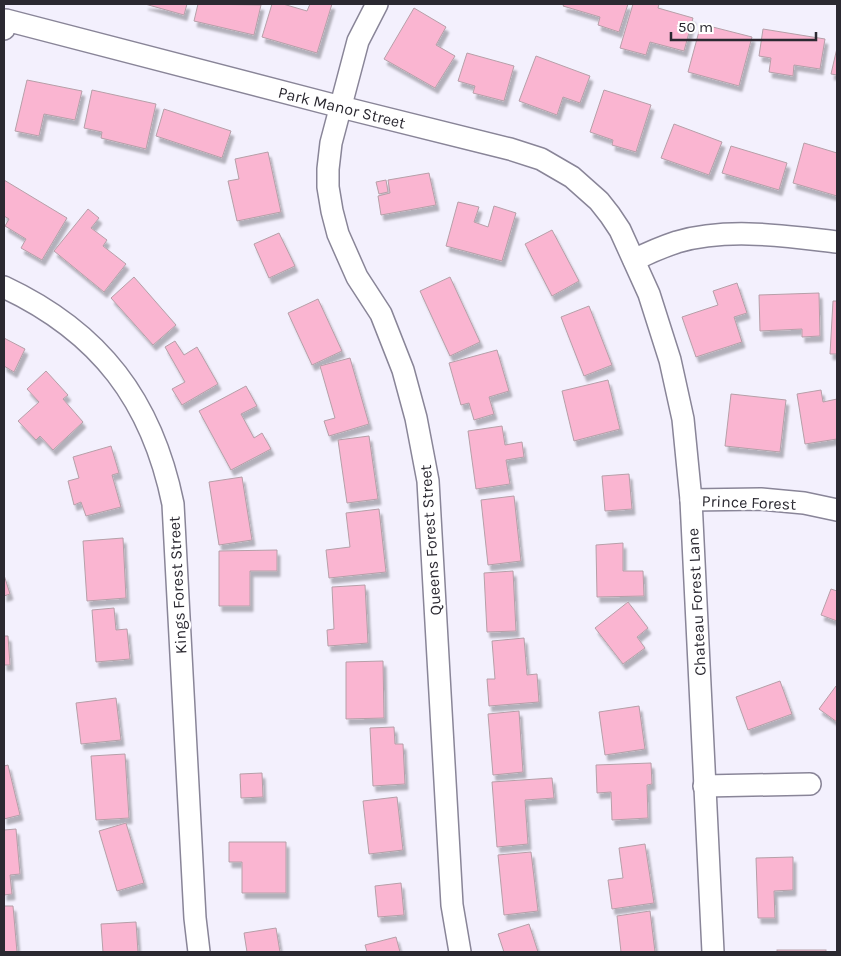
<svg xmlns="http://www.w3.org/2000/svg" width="841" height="956" font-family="Karla,sans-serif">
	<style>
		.building { fill: #fab5d1; stroke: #b69fa8; filter: url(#shadow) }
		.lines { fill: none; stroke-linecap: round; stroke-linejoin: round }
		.minor-casing { stroke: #898598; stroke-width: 24 }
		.minor { stroke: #fff; stroke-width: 21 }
		.labels { text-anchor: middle; stroke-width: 4.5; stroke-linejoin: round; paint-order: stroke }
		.street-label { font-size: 16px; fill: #2b2931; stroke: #fff }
	</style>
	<defs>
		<filter id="shadow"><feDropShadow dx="3" dy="5.5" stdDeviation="1" flood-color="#0004"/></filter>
	</defs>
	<rect width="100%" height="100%" fill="#f3f0fd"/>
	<g class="building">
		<path d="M 145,4 L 187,4 L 184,15 Z"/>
		<path d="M 198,4 L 261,5 L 254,35 L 194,21 Z"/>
		<path d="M 272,4 L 283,4 L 307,11 L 310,4 L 332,4 L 317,53 L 262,37 Z"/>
		<path d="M 564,4 L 628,4 L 619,32 L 598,25 L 600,17 L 563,6 Z"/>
		<path d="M 633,4 L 659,4 L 658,8 L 693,18 L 684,51 L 650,42 L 646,55 L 620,48 Z"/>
		<path d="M 414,8 L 446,27 L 436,45 L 455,56 L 435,88 L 384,59 Z"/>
		<path d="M 701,24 L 752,37 L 739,86 L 688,72 Z"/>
		<path d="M 763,29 L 825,39 L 820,69 L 794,65 L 793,76 L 769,72 L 771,58 L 759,56 Z"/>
		<path d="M 837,48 L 837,75 L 831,74 Z"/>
		<path d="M 467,53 L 514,66 L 504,101 L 473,93 L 475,86 L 458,81 Z"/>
		<path d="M 536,56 L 590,76 L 580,103 L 563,97 L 557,115 L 519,101 Z"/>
		<path d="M 27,80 L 82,91 L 75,120 L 44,114 L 39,136 L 15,131 Z"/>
		<path d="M 92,90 L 156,104 L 146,149 L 101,138 L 102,132 L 84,128 Z"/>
		<path d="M 604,90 L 651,105 L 636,152 L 612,145 L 613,140 L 590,132 Z"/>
		<path d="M 164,109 L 231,131 L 222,158 L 156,136 Z"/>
		<path d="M 674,124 L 722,142 L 709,175 L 661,158 Z"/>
		<path d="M 804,143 L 837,153 L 837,196 L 793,183 Z"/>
		<path d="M 731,146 L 787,163 L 779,190 L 722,173 Z"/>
		<path d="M 268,152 L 281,212 L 237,221 L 228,181 L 239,179 L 235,159 Z"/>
		<path d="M 429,173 L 436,205 L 381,215 L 378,196 L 390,193 L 388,180 Z"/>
		<path d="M 4,180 L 67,218 L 42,260 L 21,248 L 26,239 L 5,226 L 9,219 L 4,216 Z"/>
		<path d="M 386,180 L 388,192 L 379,194 L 376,182 Z"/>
		<path d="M 458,202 L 479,207 L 474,222 L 488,227 L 494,206 L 516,213 L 502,261 L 446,246 Z"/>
		<path d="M 88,209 L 99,218 L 91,228 L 107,240 L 103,246 L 126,264 L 104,292 L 54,251 Z"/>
		<path d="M 552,230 L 579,281 L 552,296 L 525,244 Z"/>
		<path d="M 279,233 L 295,266 L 269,278 L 254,244 Z"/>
		<path d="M 134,277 L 176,325 L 153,345 L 111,298 Z"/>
		<path d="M 450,277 L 480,342 L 450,356 L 420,291 Z"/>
		<path d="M 737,283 L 747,313 L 734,317 L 742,342 L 696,357 L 682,317 L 718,305 L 713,291 Z"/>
		<path d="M 819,293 L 820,336 L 802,337 L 802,329 L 760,331 L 759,295 Z"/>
		<path d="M 318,299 L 342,351 L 312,365 L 288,313 Z"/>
		<path d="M 833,301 L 837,301 L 837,354 L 830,354 Z"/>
		<path d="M 589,306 L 612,365 L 584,376 L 561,317 Z"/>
		<path d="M 4,338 L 25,349 L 14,372 L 4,366 Z"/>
		<path d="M 175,341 L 184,355 L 197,347 L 218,384 L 182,405 L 172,389 L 185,382 L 165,347 Z"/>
		<path d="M 497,350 L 509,391 L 489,397 L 494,414 L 474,420 L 469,403 L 461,405 L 449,363 Z"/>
		<path d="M 350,358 L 369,424 L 329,436 L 324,421 L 335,418 L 320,366 Z"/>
		<path d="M 46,371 L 68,395 L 63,399 L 83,422 L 53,450 L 40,436 L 36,440 L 18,421 L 39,402 L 27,389 Z"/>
		<path d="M 608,380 L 620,429 L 574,441 L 562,391 Z"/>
		<path d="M 246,386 L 257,406 L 241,414 L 254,438 L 262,433 L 271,449 L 231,470 L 199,411 Z"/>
		<path d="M 821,390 L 823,402 L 837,399 L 837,439 L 805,444 L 797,394 Z"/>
		<path d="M 731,394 L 786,400 L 780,452 L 725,446 Z"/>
		<path d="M 502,426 L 505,445 L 522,442 L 524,457 L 506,460 L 510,484 L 476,489 L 468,431 Z"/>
		<path d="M 369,436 L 378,499 L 347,503 L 338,440 Z"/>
		<path d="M 111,446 L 119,473 L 112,475 L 121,507 L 86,516 L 81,502 L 74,505 L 68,481 L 79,478 L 73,457 Z"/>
		<path d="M 629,474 L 632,509 L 605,511 L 602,476 Z"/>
		<path d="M 242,477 L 252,540 L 219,545 L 209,482 Z"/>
		<path d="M 514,496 L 521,561 L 488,565 L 481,500 Z"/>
		<path d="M 379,509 L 386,572 L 329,578 L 326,550 L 350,547 L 346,513 Z"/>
		<path d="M 123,538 L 126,598 L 87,601 L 83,541 Z"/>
		<path d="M 623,543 L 623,571 L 643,571 L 644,596 L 597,597 L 596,545 Z"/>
		<path d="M 277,550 L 277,571 L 250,571 L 250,606 L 219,606 L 219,551 Z"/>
		<path d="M 513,571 L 516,631 L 487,632 L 484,573 Z"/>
		<path d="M 4,575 L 10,594 L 4,596 Z"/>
		<path d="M 365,585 L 368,643 L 328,646 L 327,630 L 334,629 L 332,587 Z"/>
		<path d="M 831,589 L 837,591 L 837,621 L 821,615 Z"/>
		<path d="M 628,602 L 648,628 L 637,637 L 645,648 L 623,664 L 595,628 Z"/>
		<path d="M 114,608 L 116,630 L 127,629 L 130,659 L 96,662 L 92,610 Z"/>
		<path d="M 4,636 L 8,636 L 10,665 L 4,665 Z"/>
		<path d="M 524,638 L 527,675 L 537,674 L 539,702 L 489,706 L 487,679 L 495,679 L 492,641 Z"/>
		<path d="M 383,661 L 384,718 L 346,719 L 346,662 Z"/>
		<path d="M 780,681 L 792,714 L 748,730 L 736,697 Z"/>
		<path d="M 836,686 L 837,687 L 837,722 L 819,709 Z"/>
		<path d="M 116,698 L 121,740 L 81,744 L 76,703 Z"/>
		<path d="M 639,706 L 645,749 L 605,755 L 599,712 Z"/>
		<path d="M 519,711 L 523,772 L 493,775 L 488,714 Z"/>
		<path d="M 394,727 L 395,744 L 403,744 L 405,784 L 373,786 L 370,728 Z"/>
		<path d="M 125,754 L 129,818 L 96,820 L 91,756 Z"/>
		<path d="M 651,763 L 652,784 L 647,785 L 648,818 L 612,820 L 611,792 L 597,793 L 596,765 Z"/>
		<path d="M 8,765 L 20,815 L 4,819 L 4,766 Z"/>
		<path d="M 262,773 L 263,797 L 241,798 L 240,774 Z"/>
		<path d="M 552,778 L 554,798 L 525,800 L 528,844 L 497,847 L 492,782 Z"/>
		<path d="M 397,797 L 403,850 L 369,854 L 363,801 Z"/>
		<path d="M 126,823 L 144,883 L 117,891 L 99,831 Z"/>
		<path d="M 16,829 L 20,874 L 10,875 L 12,894 L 4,895 L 4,830 Z"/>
		<path d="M 229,842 L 286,842 L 286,893 L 242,893 L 242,862 L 229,862 Z"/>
		<path d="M 645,844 L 654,903 L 612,909 L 608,880 L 623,878 L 619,848 Z"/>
		<path d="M 531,852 L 538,911 L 504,915 L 498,855 Z"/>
		<path d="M 793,857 L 793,890 L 774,891 L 775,918 L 758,918 L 756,858 Z"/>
		<path d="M 401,883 L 404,915 L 378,917 L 375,886 Z"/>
		<path d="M 4,906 L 13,906 L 17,952 L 4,952 Z"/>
		<path d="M 650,911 L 655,952 L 621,952 L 617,916 Z"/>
		<path d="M 136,922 L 138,952 L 103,952 L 101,924 Z"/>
		<path d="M 529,924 L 538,952 L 504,952 L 498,934 Z"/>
		<path d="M 276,928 L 280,952 L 247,952 L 244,933 Z"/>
		<path d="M 396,937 L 400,952 L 367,952 L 365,945 Z"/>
		<rect x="777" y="950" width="49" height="2"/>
	</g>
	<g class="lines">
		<defs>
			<g id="minor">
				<path d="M 377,4 L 358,41 L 331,143 L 328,169 L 328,187 L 332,211 L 338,234 L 357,277 L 381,314 L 403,370 L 416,418 L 428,481 L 452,905 L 460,952"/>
				<path d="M 4,29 L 6,20 L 341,107 L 510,149 L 541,159 L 572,177 L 599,201 L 610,215 L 620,230 L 649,294 L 670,360 L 683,419 L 691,500 L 713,952"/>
				<path d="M 634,260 C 648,253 662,247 677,242 C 728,227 785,236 837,242"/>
				<path d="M 4,287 C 100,332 152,401 173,504 L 195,918 L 199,952"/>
				<path d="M 691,500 L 761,499 L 804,503 L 837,510"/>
				<path d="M 704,786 L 810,784"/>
			</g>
		</defs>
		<use href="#minor" class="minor-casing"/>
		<use href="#minor" class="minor"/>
	</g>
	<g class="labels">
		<g class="street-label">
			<text transform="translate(342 107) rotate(14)" y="6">Park Manor Street</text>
			<text transform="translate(749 502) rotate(2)" y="6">Prince Forest</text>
			<text transform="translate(430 540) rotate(-94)" y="6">Queens Forest Street</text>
			<text transform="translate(177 585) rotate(-93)" y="6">Kings Forest Street</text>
			<text transform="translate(696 602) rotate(-93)" y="6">Chateau Forest Lane</text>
		</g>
	</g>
	<rect width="841" height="956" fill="none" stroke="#2b2931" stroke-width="10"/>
	<path d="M671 32v8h145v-8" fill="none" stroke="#2b2931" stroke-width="2.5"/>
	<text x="678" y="32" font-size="15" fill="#2b2931" stroke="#ffffff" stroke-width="4" paint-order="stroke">50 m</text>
</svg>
